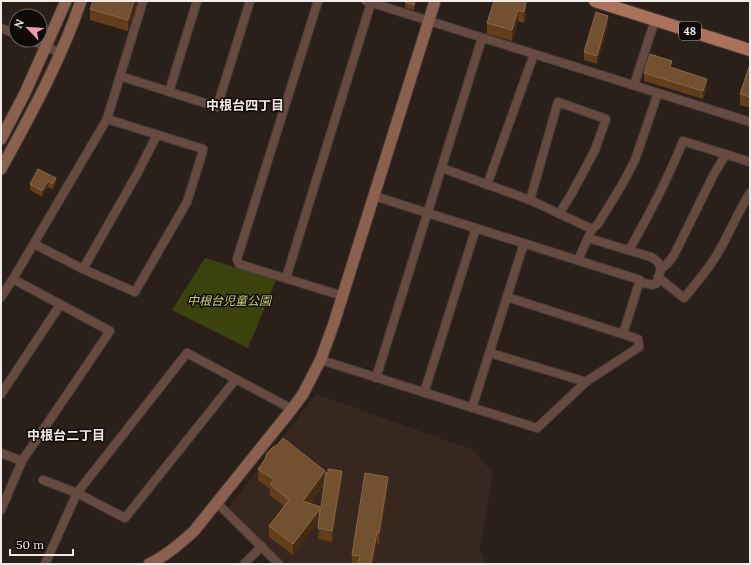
<svg xmlns="http://www.w3.org/2000/svg" width="751" height="565" font-family="Lora,'Noto Sans JP',serif">
	<style>
		.built { fill: #37271e }
		.green { fill: #3c420e }
		.lines { fill: none; stroke-linecap: round; stroke-linejoin: round }
		.street-casing { stroke: #473b37; stroke-width: 10 }
		.secondary-casing { stroke: #473b37; stroke-width: 13 }
		.primary-casing { stroke: #473b37; stroke-width: 14 }
		.street { stroke: #664a40; stroke-width: 8 }
		.secondary { stroke: #8c604f; stroke-width: 11 }
		.primary { stroke: #aa715b; stroke-width: 12 }
		.wall { fill: #633e1a; fill-rule: evenodd }
		.shaded-wall { fill: #462a11 }
		.building { fill: #725030; stroke: #86684d }
		.labels { text-anchor: middle; stroke-width: 3; stroke-linejoin: round; paint-order: stroke }
		.shield { fill: #0f0a08; stroke: #aea7a3; stroke-width: 1 }
		.shield-label { font-size: 11px; font-weight: bold; fill: #f2eae6 }
		.park-label { font-size: 12px; font-style: italic; fill: #c8d573; stroke: #0f0a08 }
		.neighbourhood-label { font-size: 13px; font-weight: bold; fill: #f2eae6; stroke: #0f0a08 }
	</style>
	<rect width="100%" height="100%" fill="#2b1f1a"/>
	<path class="built" d="M 316,394 L 473,450 L 493,473 L 480,550 L 486,564 L 283,564 L 229,507 Z"/>
	<path class="green" d="M 205,258 L 276,280 L 248,348 L 172,310 Z"/>
	<g class="lines">
		<defs>
			<g id="street">
				<path d="M 318,1 L 237,259 L 239,264 L 343,296"/>
				<path d="M 366,1 L 750,122"/>
				<path d="M 1,28 L 16,34"/>
				<path d="M 30,40 L 61,53"/>
				<path d="M 120,76 L 217,107 L 250,1"/>
				<path d="M 634,85 L 655,20"/>
				<path d="M 169,92 L 197,1"/>
				<path d="M 442,168 L 530,200 L 592,229"/>
				<path d="M 487,185 L 534,54"/>
				<path d="M 374,196 L 640,280 L 623,334"/>
				<path d="M 530,200 L 558,102 L 606,119 L 595,150 L 572,193 L 559,214"/>
				<path d="M 588,238 L 651,257 C 665,265 660,271 657,283 L 653,285 L 639,282"/>
				<path d="M 34,244 L 83,269 L 135,292 L 187,202 L 202,154 L 203,149 L 107,119"/>
				<path d="M 629,250 C 649,215 668,179 683,141 L 750,162"/>
				<path d="M 578,260 L 592,229 L 598,224 L 623,183 L 635,160 L 658,93"/>
				<path d="M 83,269 L 137,174 L 157,135"/>
				<path d="M 661,269 L 668,263 L 674,255 L 714,174 L 726,154"/>
				<path d="M 658,277 L 684,298 C 696,283 710,268 719,251 C 730,232 738,212 750,193"/>
				<path d="M 286,278 L 371,3"/>
				<path d="M 1,297 L 13,279 L 107,119 L 143,1"/>
				<path d="M 490,353 L 586,382"/>
				<path d="M 321,360 L 537,428 L 587,381 L 639,347 L 638,339 L 507,297"/>
				<path d="M 376,378 L 482,38"/>
				<path d="M 424,393 L 476,228"/>
				<path d="M 1,394 L 60,305"/>
				<path d="M 472,408 L 524,243"/>
				<path d="M 1,453 L 22,461"/>
				<path d="M 43,480 L 77,493 L 125,518 L 236,379"/>
				<path d="M 217,503 L 279,564"/>
				<path d="M 1,510 L 22,461 L 110,331 L 13,279"/>
				<path d="M 45,564 L 77,493 L 187,353 L 292,409"/>
				<path d="M 244,564 L 262,546"/>
			</g>
			<g id="secondary">
				<path d="M 1,139 L 25,93 L 66,1"/>
				<path d="M 1,169 C 31,114 61,60 81,1"/>
				<path d="M 149,564 C 166,556 180,544 194,531 L 292,409 L 303,394 L 321,359 L 334,323 L 435,1"/>
			</g>
			<path id="primary" d="M 595,1 L 750,50"/>
		</defs>
		<use href="#street" class="street-casing"/>
		<use href="#secondary" class="secondary-casing"/>
		<use href="#primary" class="primary-casing"/>
		<use href="#street" class="street"/>
		<use href="#secondary" class="secondary"/>
		<use href="#primary" class="primary"/>
	</g>
	<g class="wall">
		<path d="M 93,1 L 137,1 L 128,31 L 90,20 L 90,9 Z"/>
		<path d="M 416,1 L 414,10 L 405,8 L 405,2 Z"/>
		<path d="M 494,1 L 524,1 L 526,13 L 524,23 L 518,21 L 512,41 L 487,34 L 487,23 Z"/>
		<path d="M 608,24 L 597,64 L 584,60 L 584,52 Z"/>
		<path d="M 750,64 L 750,108 L 740,105 L 740,94 Z"/>
		<path d="M 672,68 L 707,87 L 703,99 L 644,81 L 644,73 Z"/>
		<path d="M 38,169 L 56,184 L 53,190 L 48,187 L 42,197 L 30,190 L 30,184 Z"/>
		<path d="M 258,469 L 325,477 L 342,482 L 332,542 L 318,539 L 319,521 L 293,555 L 269,537 L 269,526 L 284,506 L 270,495 L 270,489 L 258,480 ZM 324,484 L 321,507 L 310,503 Z"/>
		<path d="M 388,488 L 379,544 L 377,543 L 373,564 L 352,564 L 352,555 Z"/>
	</g>
	<g class="shaded-wall">
		<path d="M 134,1 L 137,1 L 128,31 L 128,20 Z"/>
		<path d="M 415,1 L 416,1 L 414,10 L 414,5 Z"/>
		<path d="M 526,2 L 526,13 L 524,23 L 524,12 Z"/>
		<path d="M 518,10 L 518,21 L 512,41 L 512,30 Z"/>
		<path d="M 608,16 L 608,24 L 597,64 L 597,56 Z"/>
		<path d="M 707,79 L 707,87 L 703,99 L 703,91 Z"/>
		<path d="M 56,178 L 56,184 L 53,190 L 53,184 Z"/>
		<path d="M 48,181 L 48,187 L 42,197 L 42,191 Z"/>
		<path d="M 325,471 L 325,482 L 303,512 L 303,501 Z"/>
		<path d="M 342,471 L 342,482 L 332,542 L 332,531 Z"/>
		<path d="M 388,477 L 388,488 L 379,544 L 379,533 Z"/>
		<path d="M 320,509 L 320,520 L 293,555 L 293,544 Z"/>
		<path d="M 377,532 L 377,543 L 373,564 L 371,564 Z"/>
	</g>
	<g class="building">
		<path d="M 93,1 L 134,1 L 128,20 L 90,9 Z"/>
		<path d="M 405,1 L 415,1 L 414,5 L 405,2 Z"/>
		<path d="M 494,1 L 523,1 L 526,2 L 524,12 L 518,10 L 512,30 L 487,23 Z"/>
		<path d="M 596,12 L 608,16 L 597,56 L 584,52 Z"/>
		<path d="M 650,54 L 672,61 L 670,67 L 707,79 L 703,91 L 644,73 Z"/>
		<path d="M 750,64 L 750,97 L 740,94 Z"/>
		<path d="M 38,169 L 56,178 L 53,184 L 48,181 L 42,191 L 30,184 Z"/>
		<path d="M 283,438 L 325,471 L 303,501 L 321,507 L 326,472 L 328,474 L 328,469 L 342,471 L 332,531 L 318,528 L 320,509 L 293,544 L 269,526 L 289,500 L 270,484 L 274,480 L 258,469 L 265,459 L 267,453 L 272,448 L 277,445 Z"/>
		<path d="M 365,473 L 388,477 L 379,533 L 377,532 L 371,564 L 358,564 L 360,556 L 352,555 Z"/>
	</g>
	<g class="labels">
		<rect class="shield" x="679" y="22" width="22" height="18" rx="3"/>
		<g class="shield-label">
			<text x="690" y="35">48</text>
		</g>
		<g class="park-label">
			<text x="229" y="305">中根台児童公園</text>
		</g>
		<g class="neighbourhood-label">
			<text x="245" y="110">中根台四丁目</text>
			<text x="66" y="440">中根台二丁目</text>
		</g>
	</g>
	<rect width="751" height="565" fill="none" stroke="#f2eae6" stroke-width="4"/>
	<g transform="translate(28 28) rotate(295)"><circle r="19" fill="#0f0a08" stroke="#6a6461"/>
	<path d="M0-3L7 15L0 10L-7 15Z" fill="#f09ab7"/>
	<text y="-6" font-size="11" font-weight="bold" text-anchor="middle" fill="#f2eae6">N</text>
	</g>
	<path d="M10 549v6h63v-6" fill="none" stroke="#f2eae6" stroke-width="2"/>
	<text x="16" y="549" font-size="12" fill="#f2eae6" stroke="#0f0a08" stroke-width="3" paint-order="stroke">50 m</text>
</svg>
